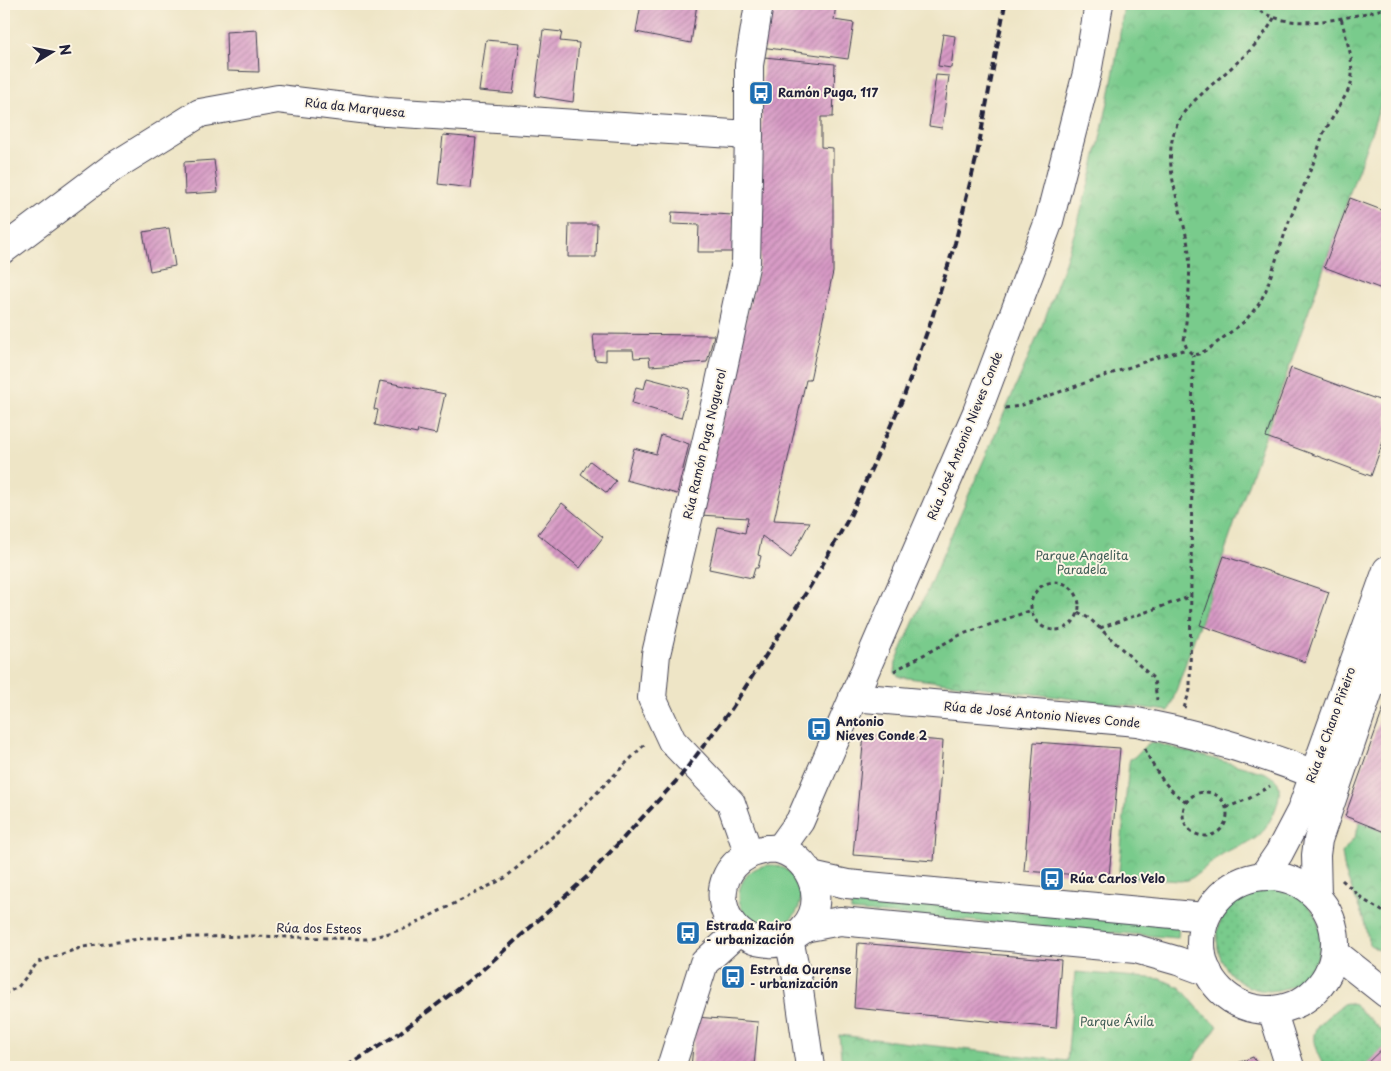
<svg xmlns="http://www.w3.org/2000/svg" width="1391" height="1071" font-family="'Playpen Sans',sans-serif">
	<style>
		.grass { fill: url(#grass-dots); stroke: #4e7664 }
		.park { fill: url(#park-crowns); stroke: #4e7664 }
		.garden { fill: #79cb8c; stroke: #4e7664 }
		.building { fill: url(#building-hatch) }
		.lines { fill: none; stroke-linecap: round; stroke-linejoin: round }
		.minor-casing { stroke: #413f50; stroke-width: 30 }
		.path { stroke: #413f50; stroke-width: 3; stroke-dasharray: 4 4; stroke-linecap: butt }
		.minor { stroke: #fff; stroke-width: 28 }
		.rail { stroke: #22223b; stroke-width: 4; stroke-dasharray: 8 4; stroke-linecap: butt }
		.labels { text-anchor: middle; stroke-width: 4; stroke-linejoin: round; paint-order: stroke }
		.poi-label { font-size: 12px; font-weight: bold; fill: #22223b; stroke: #fcf5e5; text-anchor: start }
		.street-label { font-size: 12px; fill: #22223b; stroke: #fcf5e5 }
		.park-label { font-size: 12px; fill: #405d57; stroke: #fcf5e5 }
	</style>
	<defs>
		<pattern id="grass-dots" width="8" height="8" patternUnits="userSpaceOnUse" patternTransform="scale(1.25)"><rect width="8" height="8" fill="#79cb8c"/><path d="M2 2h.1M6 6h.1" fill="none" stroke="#68ae7a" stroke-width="1.8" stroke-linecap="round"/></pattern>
		<pattern id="park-crowns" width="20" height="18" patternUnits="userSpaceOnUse" patternTransform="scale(1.25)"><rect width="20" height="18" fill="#79cb8c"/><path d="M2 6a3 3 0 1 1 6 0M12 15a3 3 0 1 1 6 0" fill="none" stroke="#68ae7a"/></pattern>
		<pattern id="building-hatch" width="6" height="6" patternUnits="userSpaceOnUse" patternTransform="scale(1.25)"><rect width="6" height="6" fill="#d799c5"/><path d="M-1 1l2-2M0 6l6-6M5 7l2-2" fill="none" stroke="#ae7ca1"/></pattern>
	</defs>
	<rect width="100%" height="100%" fill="#fcf5e5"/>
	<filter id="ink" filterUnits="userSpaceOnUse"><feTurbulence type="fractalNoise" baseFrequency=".02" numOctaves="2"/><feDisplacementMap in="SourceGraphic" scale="10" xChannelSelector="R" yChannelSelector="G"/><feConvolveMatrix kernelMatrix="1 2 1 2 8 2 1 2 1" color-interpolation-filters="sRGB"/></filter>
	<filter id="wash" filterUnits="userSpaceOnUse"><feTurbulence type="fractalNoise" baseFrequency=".0096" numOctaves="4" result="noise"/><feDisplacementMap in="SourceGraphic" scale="20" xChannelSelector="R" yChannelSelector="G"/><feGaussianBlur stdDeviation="1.12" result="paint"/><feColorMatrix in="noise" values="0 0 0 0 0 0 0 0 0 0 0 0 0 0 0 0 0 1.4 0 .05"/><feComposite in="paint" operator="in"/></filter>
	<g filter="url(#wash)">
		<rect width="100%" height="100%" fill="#eee5c6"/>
		<g class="grass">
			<circle cx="1269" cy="939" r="52"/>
			<path d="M 1347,1003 L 1355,1005 L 1387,1036 L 1387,1044 L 1363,1067 L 1324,1067 C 1305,1030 1313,1029 1343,1004 Z"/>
		</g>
		<g class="park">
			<path d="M 1124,4 L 1387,4 L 1387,87 L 1169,711 L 900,677 L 895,673 L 896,662 L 1039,333 C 1081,227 1110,117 1124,4 Z"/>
			<path d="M 1152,742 L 1266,773 C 1270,776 1276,779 1278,783 C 1284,799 1268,829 1256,838 C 1247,845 1237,846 1228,851 C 1213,858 1202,873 1188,880 L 1180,881 L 1125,877 L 1121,875 L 1119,870 L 1129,763 L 1130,759 C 1138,757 1140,747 1152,742 Z"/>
			<path d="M 1360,822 L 1387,833 L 1387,956 L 1369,944 L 1364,921 L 1345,872 L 1342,853 L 1355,836 Z"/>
			<path d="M 1075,972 L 1161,979 L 1181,988 L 1203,1014 L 1218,1026 L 1188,1067 L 842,1067 L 839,1035 L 1067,1061 Z"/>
		</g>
		<g class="garden">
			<circle cx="770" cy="896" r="31"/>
			<path d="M 851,897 L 1179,925 L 1178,938 L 851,911 Z"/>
		</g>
		<g id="blocks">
			<g class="building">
				<path d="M 641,4 L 697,4 L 691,43 L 636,32 Z"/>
				<path d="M 768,4 L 836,4 L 834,20 L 854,23 L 848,59 L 761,47 Z"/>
				<path d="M 257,30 L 259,72 L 227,71 L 226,32 Z"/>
				<path d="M 543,30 L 562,32 L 560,41 L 579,43 L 573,102 L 535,96 Z"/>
				<path d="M 943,34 L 955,36 L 951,68 L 938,66 Z"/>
				<path d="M 486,40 L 520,43 L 513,94 L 479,91 Z"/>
				<path d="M 764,57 L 835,64 L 833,117 L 821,117 L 821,147 L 833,148 L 833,272 L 810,380 L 806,380 L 774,520 L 810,522 L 791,558 L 762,536 L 758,555 L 761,556 L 758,568 L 755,568 L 752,578 L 709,569 L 718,527 L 745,533 L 748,518 L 700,515 L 730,382 L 760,262 L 762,87 Z"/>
				<path d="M 936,75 L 949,76 L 942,128 L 929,126 Z"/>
				<path d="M 443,135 L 476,138 L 471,188 L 438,184 Z"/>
				<path d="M 214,160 L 218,192 L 185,194 L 184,162 Z"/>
				<path d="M 1350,198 L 1387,212 L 1387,291 L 1324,267 Z"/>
				<path d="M 672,212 L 734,215 L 734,252 L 698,252 L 699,225 L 671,224 Z"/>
				<path d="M 569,224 L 597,224 L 596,257 L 568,257 Z"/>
				<path d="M 169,228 L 175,266 L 150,271 L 143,232 Z"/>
				<path d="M 593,334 L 714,335 L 707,362 L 650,366 L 649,357 L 634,358 L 633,350 L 606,350 L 606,361 L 595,360 Z"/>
				<path d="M 1291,368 L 1387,403 L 1387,430 L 1371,476 L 1266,437 Z"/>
				<path d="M 647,378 L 689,389 L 681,418 L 632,403 L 636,387 L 644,389 Z"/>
				<path d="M 380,381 L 445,394 L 436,434 L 418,430 L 417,434 L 375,425 L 378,410 L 374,409 Z"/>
				<path d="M 661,435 L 689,444 L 677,494 L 626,480 L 634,448 L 656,454 Z"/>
				<path d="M 590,461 L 616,481 L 607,493 L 581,474 Z"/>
				<path d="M 562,503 L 603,537 L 580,568 L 538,534 Z"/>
				<path d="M 1224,556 L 1329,592 L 1305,662 L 1200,625 Z"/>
				<path d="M 1384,707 L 1387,708 L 1387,833 L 1345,816 Z"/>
				<path d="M 864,734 L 943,741 L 934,861 L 853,855 Z"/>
				<path d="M 1034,742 L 1120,748 L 1109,877 L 1024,871 Z"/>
				<path d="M 858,943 L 1061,960 L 1056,1028 L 854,1008 Z"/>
				<path d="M 696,1017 L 758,1022 L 754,1067 L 691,1067 Z"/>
				<path d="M 1387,1044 L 1387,1067 L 1363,1067 Z"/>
				<path d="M 1253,1057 L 1259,1067 L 1227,1067 Z"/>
			</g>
		</g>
	</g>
	<g filter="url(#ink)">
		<use href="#blocks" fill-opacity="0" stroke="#413f50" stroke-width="1"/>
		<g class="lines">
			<defs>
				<g id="minor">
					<path d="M 4,249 L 113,167 L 200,113 L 278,99 L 386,112 L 749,135"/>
					<path d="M 853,697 L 1137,722 C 1199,734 1255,751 1314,774"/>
					<path d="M 766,849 C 771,849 777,848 781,850 C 813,860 827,903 804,928 C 802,931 798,933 795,935 C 788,940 778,944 770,943 C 721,942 704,878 748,855 C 753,852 761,851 766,849 Z"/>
					<path d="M 780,849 L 800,821 L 977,412 L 1049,221 L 1087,73 L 1099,4"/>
					<path d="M 749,854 L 731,803 L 672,741 L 652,698 L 656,654 L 715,405 L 746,262 L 749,135 L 749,65 L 759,4"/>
					<path d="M 1264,875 L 1279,853 L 1301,811 L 1387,570"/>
					<path d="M 811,876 L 847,884 L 1205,917"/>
					<circle cx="1268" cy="943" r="67"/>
					<path d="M 1317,897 L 1316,855 L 1318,840 L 1387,637"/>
					<path d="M 804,928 L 840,921 L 1136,949 L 1178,961 L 1208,972"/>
					<path d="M 789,939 L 798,983 L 810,1067"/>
					<path d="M 1335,953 L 1387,994"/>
					<path d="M 1272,1010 L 1290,1067"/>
					<path d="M 671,1067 L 704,963 L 738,932"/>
				</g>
			</defs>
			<use href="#minor" class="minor-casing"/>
			<g class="path">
				<path d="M 1246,4 C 1255,8 1263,14 1273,17 C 1307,29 1354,16 1387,8"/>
				<path d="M 1274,18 C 1259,48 1228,69 1204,92 C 1196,99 1186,108 1181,117 C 1155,160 1185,209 1189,254 C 1191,284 1187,312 1184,341 L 1187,349 L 1193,355 L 1199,354 L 1210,348 L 1245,321 L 1259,304 L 1266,290 L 1288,224 L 1315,159 L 1323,134 L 1347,93 L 1351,84 L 1352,75 L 1351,56 L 1341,18"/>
				<path d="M 1005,408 L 1020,406 L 1158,357 L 1187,349"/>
				<circle cx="1055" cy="606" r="24"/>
				<path d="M 1078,612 L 1090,619 L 1154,679 L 1157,700"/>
				<path d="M 1100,628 L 1192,596"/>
				<path d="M 894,671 L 960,635 L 1032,610"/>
				<path d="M 1184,708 L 1190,690 L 1193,355"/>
				<path d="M 1145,749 C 1153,768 1168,792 1187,802"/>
				<circle cx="1205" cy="814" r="22"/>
				<path d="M 1226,808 L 1250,798 L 1270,786"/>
				<path d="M 1342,880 L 1364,900 L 1387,914"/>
				<path d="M 4,994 L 18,987 L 38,962 L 83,947 L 146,938 L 254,936 L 367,939 L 404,929 L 505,878 L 559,831 L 646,743"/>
			</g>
			<use href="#minor" class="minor"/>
			<path class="rail" d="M 346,1067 L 398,1034 L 480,972 L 588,876 L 680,777 L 732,708 L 811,585 L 850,516 L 904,396 L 932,318 L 955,243 L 977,155 L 1005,4"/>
		</g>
	</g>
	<defs>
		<symbol id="bus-square" viewBox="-11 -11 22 22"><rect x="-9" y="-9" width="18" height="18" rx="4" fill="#1f6fb2" stroke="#fcf5e5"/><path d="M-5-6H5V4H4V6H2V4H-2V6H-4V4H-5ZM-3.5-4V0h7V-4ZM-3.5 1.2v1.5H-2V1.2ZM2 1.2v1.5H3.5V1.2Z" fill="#fff"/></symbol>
	</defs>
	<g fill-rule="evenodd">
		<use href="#bus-square" x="747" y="79" width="28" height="28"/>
		<use href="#bus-square" x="805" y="715" width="28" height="28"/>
		<use href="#bus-square" x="1038" y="865" width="28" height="28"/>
		<use href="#bus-square" x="674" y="919" width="28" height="28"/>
		<use href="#bus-square" x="719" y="963" width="28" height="28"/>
	</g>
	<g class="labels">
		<g class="poi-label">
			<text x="778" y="97">Ramón Puga, 117</text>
			<text x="836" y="726">Antonio<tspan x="836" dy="14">Nieves Conde 2</tspan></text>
			<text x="1070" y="883">Rúa Carlos Velo</text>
			<text x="706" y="930">Estrada Rairo<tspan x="706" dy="14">- urbanización</tspan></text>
			<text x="750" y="974">Estrada Ourense<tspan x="750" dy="14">- urbanización</tspan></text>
		</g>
		<g class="street-label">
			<text transform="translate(355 108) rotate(6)" y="4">Rúa da Marquesa</text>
			<text transform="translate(965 436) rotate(-68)" y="4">Rúa José Antonio Nieves Conde</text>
			<text transform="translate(705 444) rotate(-77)" y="4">Rúa Ramón Puga Noguerol</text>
			<text transform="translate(1042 715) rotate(5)" y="4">Rúa de José Antonio Nieves Conde</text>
			<text transform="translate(1331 725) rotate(-70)" y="4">Rúa de Chano Piñeiro</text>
			<text transform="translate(319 929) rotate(1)" y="4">Rúa dos Esteos</text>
		</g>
		<g class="park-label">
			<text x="1082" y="560">Parque Angelita<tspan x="1082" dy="14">Paradela</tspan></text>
			<text x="1117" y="1026">Parque Ávila</text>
		</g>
	</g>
	<rect width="1391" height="1071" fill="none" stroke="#fcf5e5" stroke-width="20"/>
	<g transform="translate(52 52) rotate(80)" stroke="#fcf5e5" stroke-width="4" paint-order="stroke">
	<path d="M0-4L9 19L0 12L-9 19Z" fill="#22223b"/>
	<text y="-8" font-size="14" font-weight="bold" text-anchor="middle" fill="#22223b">N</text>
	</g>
</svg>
